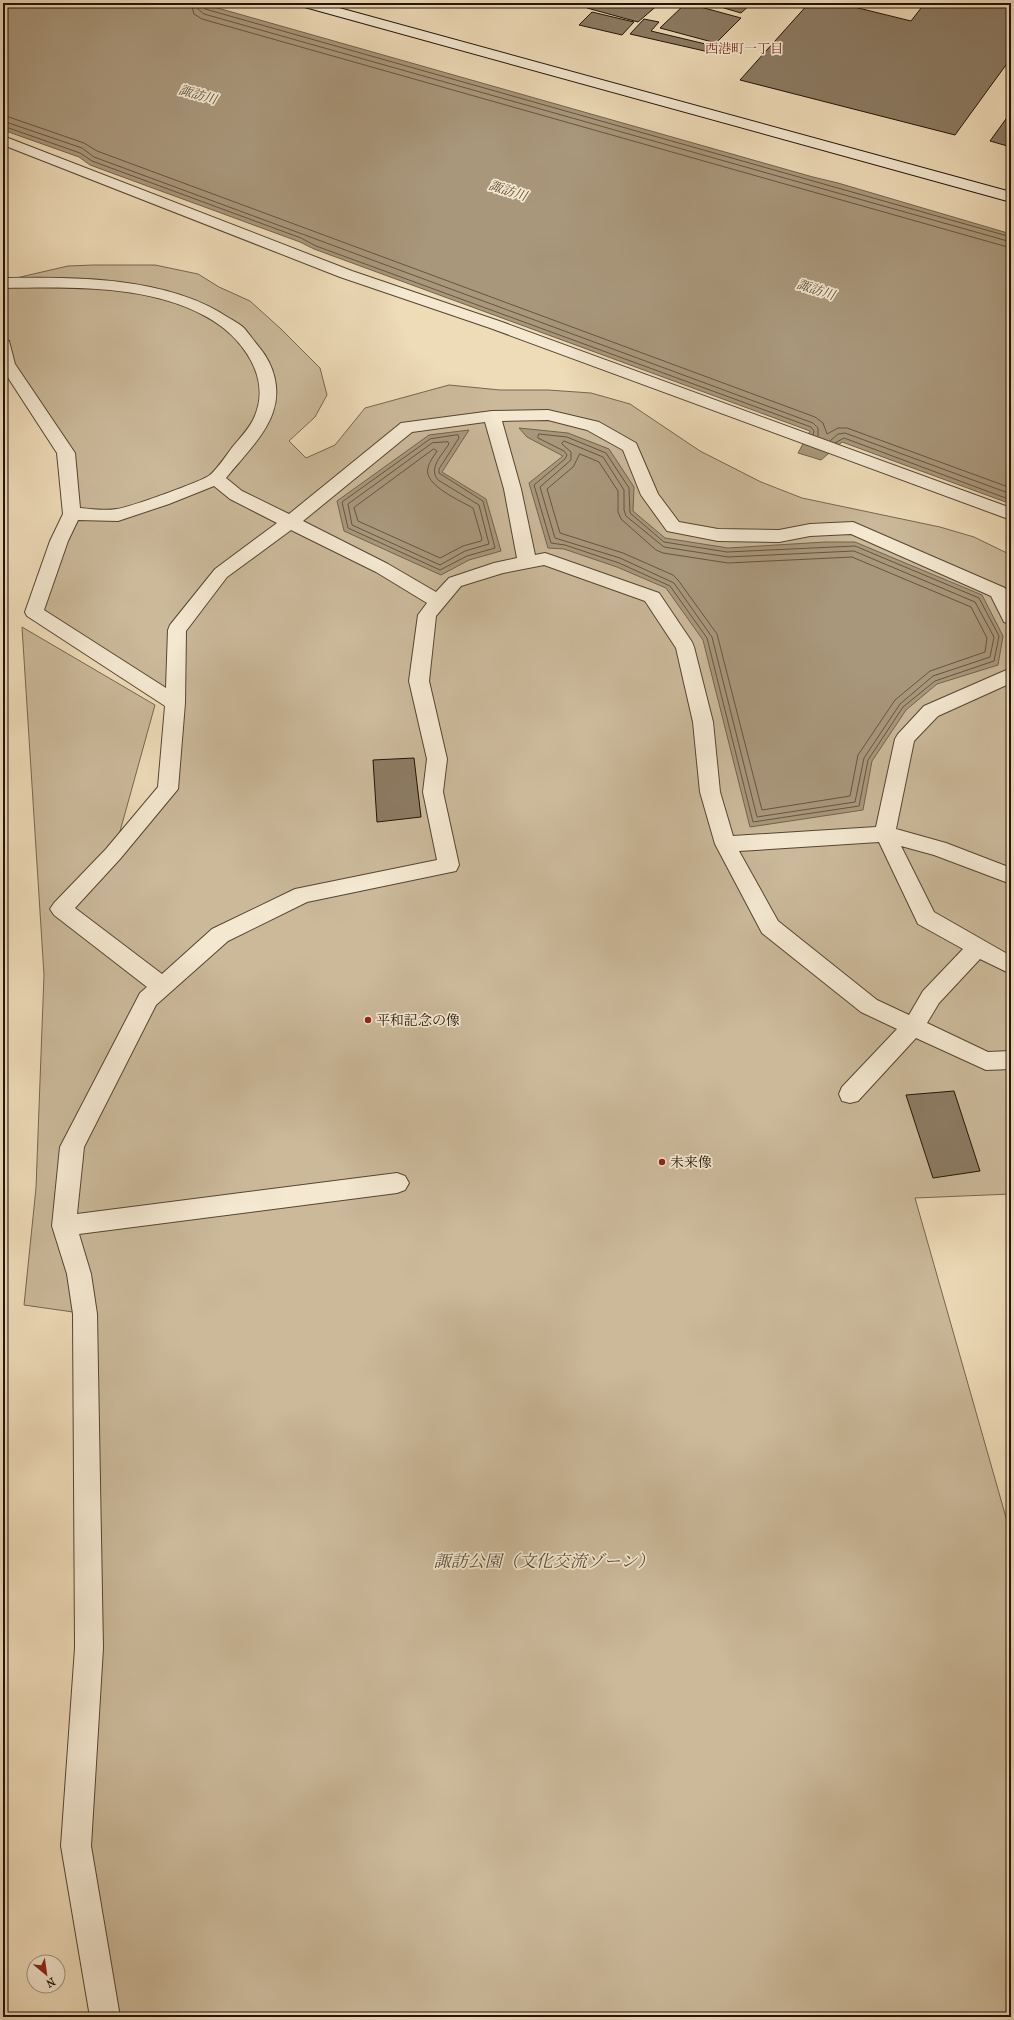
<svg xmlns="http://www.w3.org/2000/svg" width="1014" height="2020" font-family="'IM FELL French Canon','Noto Serif JP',serif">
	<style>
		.green { fill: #cbb99a; stroke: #766650 }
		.water { fill: #a9977b; stroke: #73624c }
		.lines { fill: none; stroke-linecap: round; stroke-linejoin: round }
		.shore { stroke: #665540; stroke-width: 1 }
		.building { fill: #8c7b63; stroke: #221306 }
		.lane-casing { stroke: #554532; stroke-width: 2 }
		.secondary-casing { stroke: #221306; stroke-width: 2 }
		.lane { fill: #f4e8d1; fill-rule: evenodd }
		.secondary { fill: #f4e8d1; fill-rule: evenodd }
		.poi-dot { fill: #8f2418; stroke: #f4e8d1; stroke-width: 1.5 }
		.labels { text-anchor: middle; stroke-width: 3.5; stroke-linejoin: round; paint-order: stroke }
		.far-neighbourhood-label { font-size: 13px; fill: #7a1f14; stroke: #f4e8d1 }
		.far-water-label { font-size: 13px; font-style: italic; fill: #5f4e3b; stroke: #f4e8d1 }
		.poi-label { font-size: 14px; fill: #221306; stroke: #f4e8d1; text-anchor: start }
		.near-park-label { font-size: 17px; font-style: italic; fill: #5d4d3a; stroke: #f4e8d1 }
	</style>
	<rect width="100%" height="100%" fill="#eedbb8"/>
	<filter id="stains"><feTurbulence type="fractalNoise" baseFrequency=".005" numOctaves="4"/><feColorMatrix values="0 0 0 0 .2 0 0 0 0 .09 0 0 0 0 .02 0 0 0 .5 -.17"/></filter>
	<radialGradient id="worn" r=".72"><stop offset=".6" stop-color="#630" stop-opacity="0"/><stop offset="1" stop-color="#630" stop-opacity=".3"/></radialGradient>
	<path class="green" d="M 94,265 L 155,265 L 198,274 L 219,287 L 250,301 L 281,329 L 320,368 L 327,395 L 315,417 L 289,441 L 306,458 L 335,445 L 365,408 L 449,385 L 500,390 L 548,390 L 591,393 L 630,404 L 700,451 L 761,482 L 802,498 L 940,527 L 974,537 L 1011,555 L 1011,1194 L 915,1198 L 1011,1535 L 1011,2017 L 105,2017 L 76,1846 L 80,1313 L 24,1305 L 36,1188 L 44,975 L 22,627 L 155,705 L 114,853 L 168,789 L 175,703 L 34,612 L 72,514 L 66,453 L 3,344 L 3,281 L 68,266 Z"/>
	<g class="water">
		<path d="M 3,3 L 200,3 L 813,177 L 838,183 L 1011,234 L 1011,504 L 842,442 L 821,460 L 798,453 L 810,431 L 314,249 L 300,242 L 90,165 L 79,157 L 3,130 Z"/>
		<path d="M 519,428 L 568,433 L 609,449 L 634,487 L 633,511 L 665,538 L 728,548 L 825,542 L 855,542 L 982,595 L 1003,636 L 998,665 L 937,684 L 906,710 L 872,761 L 863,810 L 750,827 L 703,640 L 666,588 L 617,567 L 564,549 L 548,548 L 529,483 L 563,456 L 527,437 Z"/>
		<path d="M 469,430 L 442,472 L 486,499 L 501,551 L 469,560 L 441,575 L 344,531 L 337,501 L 429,435 Z"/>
	</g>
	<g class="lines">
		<g class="shore">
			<path d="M 191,3 L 194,14 L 202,19 L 1011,248"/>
			<path d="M 197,3 L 198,9 L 204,14 L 1011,242"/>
			<path d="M 202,3 L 205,9 L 1011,237"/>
			<path d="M 3,115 L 84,143 L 97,151 L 815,417 L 823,423 L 827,434 L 838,428 L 847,428 L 1011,488"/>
			<path d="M 3,121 L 82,148 L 94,157 L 813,423 L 818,428 L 818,436"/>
			<path d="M 3,126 L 80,153 L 92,161 L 301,238 L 316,246 L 811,427 L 814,431 L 813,435"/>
			<path d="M 539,434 L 567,437 L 606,453 L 629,488 L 630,513 L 664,542 L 727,552 L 855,546 L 979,598 L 999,636 L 994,661 L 935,681 L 903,707 L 868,760 L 859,806 L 753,822 L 707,638 L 670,586 L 619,563 L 565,545 L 551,543 L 534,485 L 565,459 L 567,455 L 564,451 L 538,438 Z"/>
			<path d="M 458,435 L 459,438 L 439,469 L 439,473 L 483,501 L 495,548 L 467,556 L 440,570 L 348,528 L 342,502 L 430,439 Z"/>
			<path d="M 564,441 L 603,457 L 624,490 L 624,510 L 626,516 L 664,547 L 728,557 L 854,551 L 975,602 L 994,637 L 990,657 L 933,676 L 900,704 L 864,758 L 855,802 L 757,817 L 712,637 L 674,583 L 620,558 L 555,538 L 540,487 L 571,460 L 571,452 L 562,444 Z"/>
			<path d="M 830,441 L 838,434 L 845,433 L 1011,494"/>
			<path d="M 448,442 L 449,444 C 442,455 428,468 438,480 L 479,505 L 489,544 L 465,551 L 440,565 L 352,525 L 348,504 L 432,443 Z"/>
			<path d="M 835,443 L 844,438 L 1011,500"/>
			<path d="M 434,449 L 437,451 C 434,456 429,462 428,468 C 423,485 461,501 473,508 L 482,539 L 481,541 L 463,546 L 440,558 L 358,521 L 354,508 Z"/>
			<path d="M 580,454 L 599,462 L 618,491 L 618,512 L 621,519 L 656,550 L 663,553 L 728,563 L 852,557 L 971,607 L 987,638 L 985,652 L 930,671 L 895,700 L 858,755 L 850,796 L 762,810 L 717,634 L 678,580 L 673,575 L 623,553 L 560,533 L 547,489 L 573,467 Z"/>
		</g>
	</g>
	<g class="building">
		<path d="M 593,3 L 660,3 L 638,22 L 587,8 Z"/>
		<path d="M 686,3 L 741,18 L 716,43 L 660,28 Z"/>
		<path d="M 707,3 L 752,3 L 741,13 Z"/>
		<path d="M 809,3 L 838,3 L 911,21 L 925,3 L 1011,3 L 1011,58 L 955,135 L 740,80 Z"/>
		<path d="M 592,12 L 634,22 L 622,35 L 579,25 Z"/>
		<path d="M 644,19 L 659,22 L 651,31 L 714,46 L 709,52 L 630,34 Z"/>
		<path d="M 1011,112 L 1011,147 L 990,141 Z"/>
		<path d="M 414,758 L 421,817 L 377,822 L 373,760 Z"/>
		<path d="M 954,1091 L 980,1171 L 933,1178 L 906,1095 Z"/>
	</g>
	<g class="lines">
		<defs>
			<g id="lane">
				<path d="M 3,136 L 352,271 L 502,322 L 1011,508 L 1011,520 L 490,328 L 340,277 L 3,145 Z"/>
				<path d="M 3,278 C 75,277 167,276 229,318 C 234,321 240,324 244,328 C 249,334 254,341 259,347 C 274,365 281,389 273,412 C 265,436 242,458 226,478 L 242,491 L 289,514 L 401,423 L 492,411 L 548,410 L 599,422 L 636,443 L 658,494 L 679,522 L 718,529 L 779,530 L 810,524 L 853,522 L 1005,588 L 1011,599 L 1011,624 L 1004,622 L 991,596 L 851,534 L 810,536 L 779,542 L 718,541 L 667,531 L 641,495 L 623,450 L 587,430 L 548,420 L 502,421 L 521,489 L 535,555 L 545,553 L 551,555 L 659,593 L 692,642 L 694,647 L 713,722 L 720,792 L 733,836 L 876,827 L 895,739 L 898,734 L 924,706 L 1011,668 L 1011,683 L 938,716 L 914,741 L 896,829 L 946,843 L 1011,868 L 1011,884 L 934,855 L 901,846 L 934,912 L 1011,956 L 1011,974 L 980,959 L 939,1003 L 927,1023 L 988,1052 L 1011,1051 L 1011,1069 L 986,1070 L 916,1038 L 858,1101 L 850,1103 L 842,1101 L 839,1094 L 842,1087 L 897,1029 L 861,1012 L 762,933 L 715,844 L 700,792 L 693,722 L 676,648 L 645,601 L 544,565 L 503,573 L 461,586 L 436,616 L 429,681 L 447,759 L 443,792 L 459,865 L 456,871 L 307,902 L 228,941 L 156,1005 L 84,1147 L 77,1214 L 397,1173 L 405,1176 L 409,1183 L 405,1190 L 397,1193 L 79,1234 L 91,1274 L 97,1314 L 103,1648 L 91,1846 L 120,2017 L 90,2017 L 61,1846 L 75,1648 L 73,1314 L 67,1274 L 52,1226 L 60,1147 L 140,993 L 147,987 L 54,915 L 50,909 L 54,903 L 106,849 L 158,787 L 165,706 L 27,616 L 25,612 L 50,541 L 63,514 L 57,453 L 3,370 L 3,339 L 9,341 L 15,364 L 75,453 L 80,508 C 92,509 105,511 117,509 C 128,508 203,481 210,475 C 218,468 225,457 231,449 C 238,440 248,430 253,420 C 274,378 241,335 205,316 C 147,284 67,287 3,288 ZM 485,422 L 504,489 L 517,558 L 494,563 L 449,578 L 436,592 L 388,564 L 303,521 L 412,432 ZM 214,486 L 230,499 L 277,523 L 215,569 L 170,625 L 168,630 L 166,688 L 44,610 L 68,541 L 78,520 L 118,521 L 169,504 ZM 291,530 L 376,572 L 427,603 L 418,615 L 409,681 L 427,759 L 423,792 L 437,860 L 295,889 L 212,929 L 162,974 L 75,908 L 120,859 L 178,789 L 185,703 L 186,631 L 227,577 ZM 879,842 L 918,924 L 963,949 L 923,991 L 909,1015 L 877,1000 L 778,921 L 739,851 Z"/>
			</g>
			<path id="secondary" d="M 299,3 L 321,3 L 1011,192 L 1011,202 L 301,6 Z"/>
		</defs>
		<use href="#lane" class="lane-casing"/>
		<use href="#secondary" class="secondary-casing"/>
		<use href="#lane" class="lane"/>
		<use href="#secondary" class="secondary"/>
	</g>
	<g class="poi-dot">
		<circle cx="368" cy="1020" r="4"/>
		<circle cx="662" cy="1162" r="4"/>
	</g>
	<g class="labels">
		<g class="far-neighbourhood-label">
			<text x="744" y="53">西港町一丁目</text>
		</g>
		<g class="far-water-label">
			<text transform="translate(198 94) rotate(16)" y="5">諏訪川</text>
			<text transform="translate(508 190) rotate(18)" y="5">諏訪川</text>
			<text transform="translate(816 289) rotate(18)" y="5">諏訪川</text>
		</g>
		<g class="poi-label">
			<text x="376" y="1025">平和記念の像</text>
			<text x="670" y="1167">未来像</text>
		</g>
		<g class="near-park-label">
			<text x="544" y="1567">諏訪公園（文化交流ゾーン）</text>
		</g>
	</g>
	<rect width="1014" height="2020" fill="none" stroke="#eedbb8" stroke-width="16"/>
	<rect x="4" y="4" width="1006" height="2012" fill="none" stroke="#221306" stroke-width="2"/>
	<rect x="8" y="8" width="998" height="2004" fill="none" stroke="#221306"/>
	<g transform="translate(46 1974) rotate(151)"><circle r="19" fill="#f4e8d1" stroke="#a09380"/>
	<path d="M0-3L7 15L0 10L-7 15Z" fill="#8f2418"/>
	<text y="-6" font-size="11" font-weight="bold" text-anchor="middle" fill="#221306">N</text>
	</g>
	<rect width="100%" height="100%" filter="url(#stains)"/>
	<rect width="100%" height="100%" fill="url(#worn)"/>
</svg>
